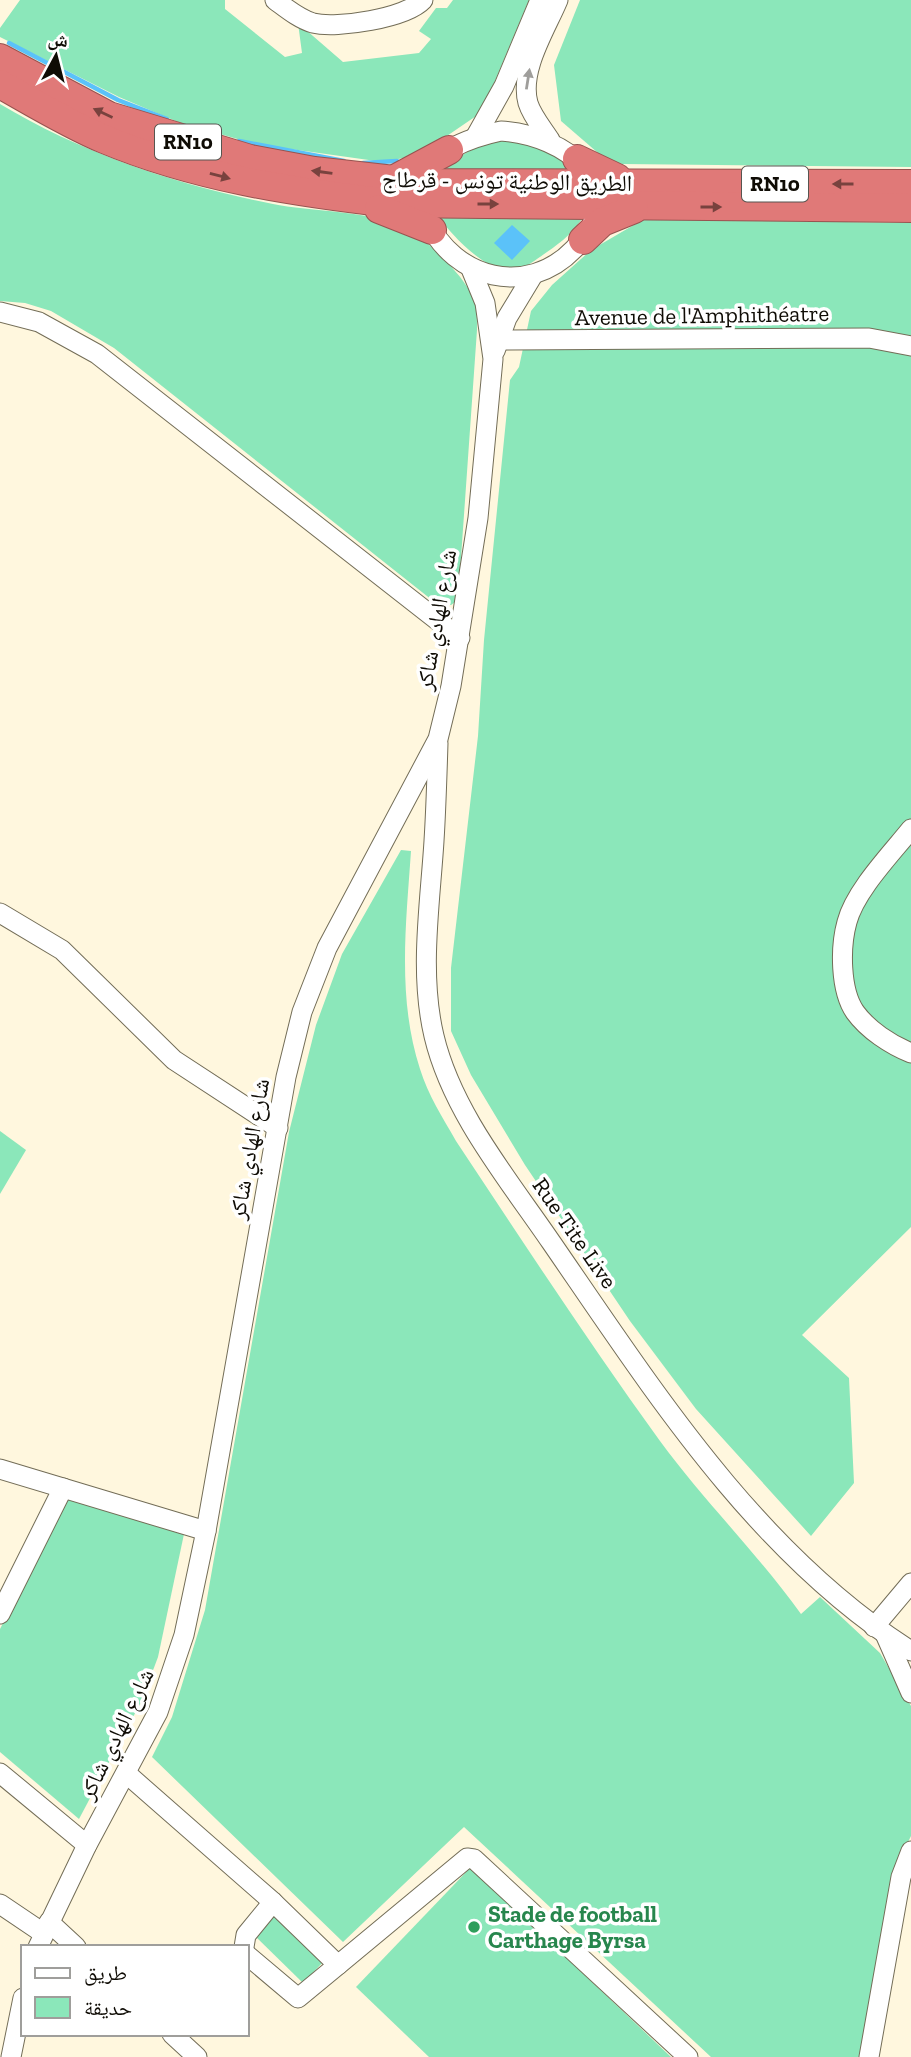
<svg xmlns="http://www.w3.org/2000/svg" width="911" height="2057" font-family="'Zilla Slab','Noto Naskh Arabic',serif">
	<style>
		.green { fill: #8be7ba }
		.water { fill: #5bc2f9 }
		.lines { fill: none; stroke-linecap: round; stroke-linejoin: round }
		.stream { stroke: #5bc2f9; stroke-width: 4.5 }
		.minor-casing { stroke: #736d57; stroke-width: 21 }
		.highway-casing { stroke: #975350; stroke-width: 30 }
		.minor { stroke: #fff; stroke-width: 19 }
		.highway { stroke: #e07978; stroke-width: 28 }
		.oneway { fill: #9f9e9b }
		.oneway2 { fill: #78423e }
		.leisure-dot { fill: #2e9e5b; stroke: #fff; stroke-width: 2.5 }
		.labels { text-anchor: middle; stroke-width: 7; stroke-linejoin: round; paint-order: stroke }
		.shield { fill: #fff; stroke: #575550; stroke-width: 2 }
		.shield-label { font-size: 21px; font-weight: bold; fill: #0f0c05 }
		.street-label { font-size: 23px; fill: #0f0c05; stroke: #fff }
		.leisure-label { font-size: 23px; font-weight: bold; fill: #27864d; stroke: #fff; text-anchor: start }
	</style>
	<rect width="100%" height="100%" fill="#fff7de"/>
	<g class="green">
		<path d="M 20,0 L 225,0 L 225,9 L 285,57 L 302,53 L 298,23 L 343,62 L 419,53 L 431,39 L 419,31 L 436,8 L 447,8 L 453,0 L 529,0 L 482,112 L 419,155 L 383,162 L 255,144 L 178,122 L 119,97 L 0,37 L 0,28 Z"/>
		<path d="M 580,0 L 911,0 L 911,167 L 622,164 L 605,159 L 561,121 L 554,65 Z"/>
		<path d="M 0,104 C 83,154 178,185 273,204 C 306,211 383,212 409,229 C 429,242 469,280 475,303 C 477,311 477,321 477,330 L 458,600 L 451,605 L 437,604 L 114,348 L 51,311 L 25,303 L 0,301 Z"/>
		<path d="M 512,139 L 534,143 L 576,168 L 585,214 C 575,231 563,241 547,252 C 538,258 529,266 519,269 C 489,278 452,235 436,214 L 439,174 C 460,153 482,142 512,139 Z"/>
		<path d="M 644,219 L 911,223 L 911,1227 L 802,1335 L 849,1378 L 854,1483 L 811,1536 L 696,1409 L 630,1321 L 525,1165 L 471,1075 L 451,1031 L 451,968 L 478,736 L 484,640 L 510,380 L 519,367 L 531,311 L 552,285 L 591,250 Z"/>
		<path d="M 401,850 L 411,851 C 406,925 397,998 420,1069 C 428,1095 443,1118 456,1141 C 523,1242 589,1343 660,1441 C 704,1501 758,1554 801,1614 L 820,1597 L 880,1653 L 911,1706 L 911,1836 L 894,1870 L 859,2057 L 711,2057 L 464,1827 L 343,1942 L 152,1757 L 172,1717 L 205,1610 L 289,1132 L 316,1025 L 342,954 Z"/>
		<path d="M 0,1131 L 26,1150 L 0,1194 Z"/>
		<path d="M 70,1494 L 184,1534 L 158,1657 L 141,1702 L 79,1819 L 0,1752 L 0,1629 Z"/>
		<path d="M 471,1867 L 671,2057 L 429,2057 L 356,1987 Z"/>
		<path d="M 275,1905 L 326,1959 L 303,1983 L 250,1931 Z"/>
	</g>
	<path class="water" d="M 512,225 L 530,241 L 512,260 L 494,243 Z"/>
	<g class="lines">
		<g class="stream">
			<path d="M 9,43 L 118,100 L 167,119"/>
			<path d="M 239,141 L 344,161"/>
			<path d="M 363,163 L 397,161"/>
		</g>
		<defs>
			<g id="minor">
				<path d="M 275,0 C 286,8 299,19 313,23 C 337,29 406,18 423,0"/>
				<path d="M 501,131 C 565,135 635,186 574,249 C 527,298 454,279 427,220 C 422,208 417,197 421,184 C 429,151 473,137 501,131 Z"/>
				<path d="M 476,136 L 504,86 L 540,0"/>
				<path d="M 550,140 C 543,129 532,116 528,103 C 519,70 546,29 558,0"/>
				<path d="M 0,312 L 39,322 L 97,354 L 460,638"/>
				<path d="M 492,340 L 869,338 L 911,346"/>
				<path d="M 495,351 L 507,318 L 533,275"/>
				<path d="M 438,743 C 437,776 436,809 434,841 C 430,905 419,973 434,1036 C 452,1112 508,1179 551,1242 C 653,1390 756,1553 911,1651"/>
				<path d="M 911,829 C 891,854 855,891 847,922 C 840,947 840,990 855,1012 C 868,1030 891,1045 911,1053"/>
				<path d="M 0,913 L 62,950 L 174,1060 L 278,1128"/>
				<path d="M 0,1469 L 206,1531"/>
				<path d="M 0,1614 L 63,1488"/>
				<path d="M 874,1627 L 911,1583"/>
				<path d="M 885,1634 L 911,1693"/>
				<path d="M 0,1773 L 87,1845"/>
				<path d="M 127,1774 L 273,1902 L 338,1965 L 467,1858 L 474,1859 L 688,2057"/>
				<path d="M 0,1904 L 43,1933"/>
				<path d="M 49,1922 L 76,1947"/>
				<path d="M 38,1947 L 87,1845 L 158,1712 L 184,1635 L 206,1531 L 286,1077 L 302,1012 L 327,948 L 438,739 L 451,686 L 478,518 L 493,359 L 485,303 L 471,269"/>
				<path d="M 244,1947 L 246,1935 L 273,1902"/>
				<path d="M 247,1955 L 298,1998 L 338,1965"/>
				<path d="M 172,2034 L 197,2057"/>
				<path d="M 11,2057 L 23,1998"/>
				<path d="M 869,2057 L 901,1877 L 911,1851"/>
			</g>
			<g id="highway">
				<path d="M 0,58 L 109,116 L 250,159 L 314,171 L 421,183 L 911,184"/>
				<path d="M 0,84 C 34,103 68,124 104,139 C 195,177 292,192 389,203 L 911,208"/>
				<path d="M 577,159 L 617,178"/>
				<path d="M 393,180 L 449,150"/>
				<path d="M 379,209 L 432,230"/>
				<path d="M 583,240 L 602,222 L 634,209"/>
			</g>
		</defs>
		<use href="#minor" class="minor-casing"/>
		<use href="#highway" class="highway-casing"/>
		<use href="#minor" class="minor"/>
		<use href="#highway" class="highway"/>
	</g>
	<defs><path id="oneway-solid" d="M-6-.8H1V-3.2L6.5 0L1 3.2V.8H-6Z" transform="scale(1.75)"/></defs>
	<use class="oneway" href="#oneway-solid" transform="translate(528 79) rotate(-81)"/>
	<g class="oneway2">
		<use href="#oneway-solid" transform="translate(103 113) rotate(-155)"/>
		<use href="#oneway-solid" transform="translate(322 172) rotate(-172)"/>
		<use href="#oneway-solid" transform="translate(220 176) rotate(15)"/>
		<use href="#oneway-solid" transform="translate(843 184) rotate(180)"/>
		<use href="#oneway-solid" transform="translate(488 204)"/>
		<use href="#oneway-solid" transform="translate(711 207)"/>
	</g>
	<circle class="leisure-dot" cx="474" cy="1927" r="7"/>
	<g class="labels">
		<g class="shield">
			<rect x="155" y="124.5" width="66" height="35" rx="5"/>
			<rect x="742" y="166.5" width="66" height="35" rx="5"/>
		</g>
		<g class="shield-label">
			<text x="188" y="149">RN10</text>
			<text x="775" y="191">RN10</text>
		</g>
		<g class="street-label">
			<text transform="translate(507 181) rotate(1)" y="8">الطريق الوطنية تونس - قرطاج</text>
			<text transform="translate(702 315) rotate(-1)" y="8">Avenue de l'Amphithéatre</text>
			<text transform="translate(436 620) rotate(-80)" y="8">شارع الهادي شاكر</text>
			<text transform="translate(249 1149) rotate(-80)" y="8">شارع الهادي شاكر</text>
			<text transform="translate(575 1233) rotate(55)" y="8">Rue Tite Live</text>
			<text transform="translate(116 1734) rotate(-64)" y="8">شارع الهادي شاكر</text>
		</g>
		<g class="leisure-label">
			<text x="488" y="1922">Stade de football<tspan x="488" dy="26">Carthage Byrsa</tspan></text>
		</g>
	</g>
	<rect x="21" y="1945" width="228" height="91" fill="#ffffff" stroke="#9f9e9b" stroke-width="2"/>
	<rect x="35" y="1968" width="35" height="10" fill="#ffffff" stroke="#9f9e9b" stroke-width="2"/>
	<text x="84" y="1980" font-size="21" fill="#0f0c05">طريق</text>
	<rect x="35" y="1997" width="35" height="21" fill="#8be7ba" stroke="#9f9e9b" stroke-width="2"/>
	<text x="84" y="2015" font-size="21" fill="#0f0c05">حديقة</text>
	<g transform="translate(56 56) rotate(7)" stroke="#ffffff" stroke-width="5" paint-order="stroke">
	<path d="M0-5L12 26L0 18L-12 26Z" fill="#0f0c05"/>
	<text y="-10" font-size="19" font-weight="bold" text-anchor="middle" fill="#0f0c05">ش</text>
	</g>
</svg>
